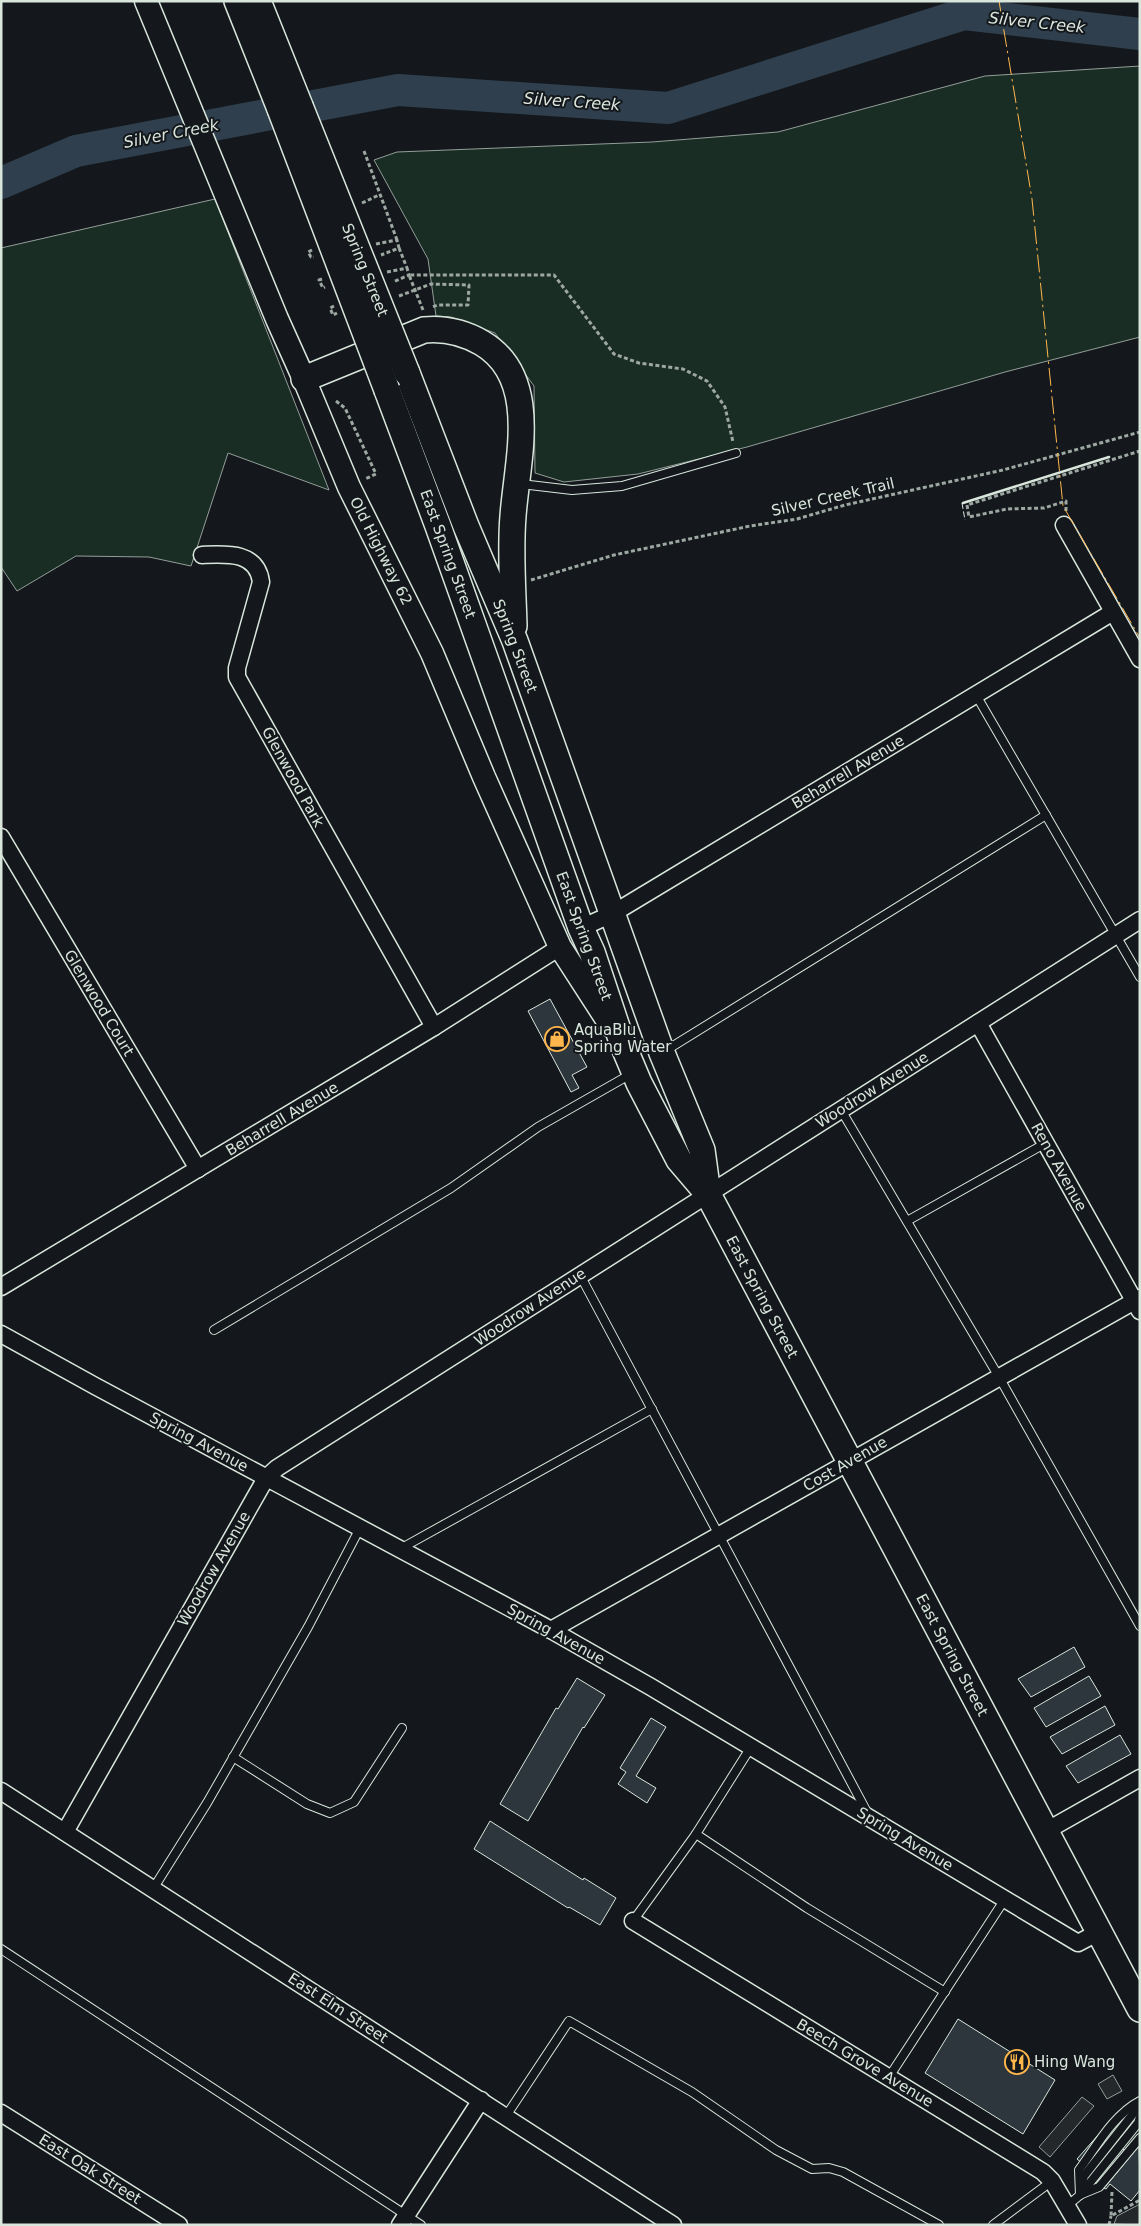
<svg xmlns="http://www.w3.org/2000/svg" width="1141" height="2226" font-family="'DejaVu Sans',sans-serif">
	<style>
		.green { fill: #1a2d24; stroke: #939e99 }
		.parking { fill: #24282b; stroke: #939e99 }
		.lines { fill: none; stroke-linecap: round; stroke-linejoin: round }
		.river { stroke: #2f3f4d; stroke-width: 32 }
		.building { fill: #2c363c; stroke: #d8e6dc }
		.lane-casing { stroke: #d8e6dc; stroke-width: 10 }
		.street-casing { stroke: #d8e6dc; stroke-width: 19 }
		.secondary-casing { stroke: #d8e6dc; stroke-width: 25 }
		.primary-casing { stroke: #d8e6dc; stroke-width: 28 }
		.path { stroke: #9da8a2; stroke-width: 3; stroke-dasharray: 4 2.5; stroke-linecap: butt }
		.lane { stroke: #14181c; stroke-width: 8 }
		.street { stroke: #14181c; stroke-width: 16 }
		.secondary { stroke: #14181c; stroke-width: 22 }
		.primary { stroke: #14181c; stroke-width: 25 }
		.primary-bridge-casing { stroke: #d8e6dc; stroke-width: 28; stroke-linecap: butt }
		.primary-bridge { stroke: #14181c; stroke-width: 25 }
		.fence { stroke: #d8e6dc; stroke-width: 1; stroke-dasharray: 6 2.5; stroke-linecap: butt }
		.wall { stroke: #d8e6dc; stroke-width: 2.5 }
		.power { stroke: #ffb74d; stroke-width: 1; stroke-dasharray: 18 4 2.5 4; stroke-linecap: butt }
		.labels { text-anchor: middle; stroke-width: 4; stroke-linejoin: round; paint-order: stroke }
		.street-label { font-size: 15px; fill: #d8e6dc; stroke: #14181c }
		.poi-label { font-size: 15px; fill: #d8e6dc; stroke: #14181c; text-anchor: start }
		.water-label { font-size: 16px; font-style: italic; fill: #d8e6dc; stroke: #14181c }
	</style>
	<rect width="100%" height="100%" fill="#14181c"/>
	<g class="green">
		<path d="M 1140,66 L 1140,337 L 1005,372 L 747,447 L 638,474 L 564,482 L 535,473 L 534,386 L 495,333 L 451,317 L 436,316 L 428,259 L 374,160 L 397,152 L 652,142 L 778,132 L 985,76 Z"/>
		<path d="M 215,199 L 329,490 L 228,453 L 191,566 L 149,557 L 76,556 L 17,591 L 1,567 L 1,248 Z"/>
	</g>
	<g class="parking">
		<path d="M 1113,2075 L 1122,2091 L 1107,2099 L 1098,2084 Z"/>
		<path d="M 1082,2097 L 1094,2106 L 1050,2157 L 1039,2147 Z"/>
		<path d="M 1140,2204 L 1140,2225 L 1114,2224 L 1117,2216 Z"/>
	</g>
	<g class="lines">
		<path class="river" d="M 1,183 L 76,151 L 398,90 L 668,108 L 964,14 L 1140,34"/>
	</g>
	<g class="building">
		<path d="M 550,999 L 587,1067 L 572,1075 L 579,1088 L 571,1092 L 528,1011 Z"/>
		<path d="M 1074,1647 L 1085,1667 L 1031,1697 L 1018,1679 Z"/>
		<path d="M 1089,1676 L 1101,1696 L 1046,1727 L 1034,1708 Z"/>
		<path d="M 577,1678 L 605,1695 L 584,1728 L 583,1727 L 528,1821 L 500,1804 L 556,1708 L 558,1709 Z"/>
		<path d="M 1105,1706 L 1115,1725 L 1062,1754 L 1050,1737 Z"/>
		<path d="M 651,1718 L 666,1727 L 636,1776 L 656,1788 L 647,1803 L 618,1784 L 626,1772 L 620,1768 Z"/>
		<path d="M 1120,1735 L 1131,1754 L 1078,1783 L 1066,1766 Z"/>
		<path d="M 490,1821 L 583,1880 L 584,1878 L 616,1898 L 600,1925 L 569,1907 L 568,1908 L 474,1849 Z"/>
		<path d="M 958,2019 L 1055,2080 L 1023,2134 L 925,2073 Z"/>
		<path d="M 1099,2134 L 1113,2146 L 1116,2143 L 1131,2156 L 1107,2184 L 1077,2159 Z"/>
		<path d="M 1139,2146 L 1140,2190 L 1131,2201 L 1110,2184 L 1106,2189 L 1104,2188 Z"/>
	</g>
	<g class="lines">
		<defs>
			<g id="lane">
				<path d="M 521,484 L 572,490 L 622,486 L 736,453"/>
				<path d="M 976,695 L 1140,977"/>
				<path d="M 665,1051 L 1046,815"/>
				<path d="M 841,1110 L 999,1377 L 1140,1626"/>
				<path d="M 907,1221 L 1046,1143"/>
				<path d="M 580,1275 L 868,1814"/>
				<path d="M 214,1330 L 451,1188 L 538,1127 L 631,1074"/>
				<path d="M 400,1549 L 652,1409"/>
				<path d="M 751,1747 L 696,1834 L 807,1908 L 945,1992"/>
				<path d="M 233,1757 L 307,1804 L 330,1813 L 354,1802 L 402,1728"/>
				<path d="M 153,1889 L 207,1803 L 308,1627 L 360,1528"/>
				<path d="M 633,1921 L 696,1834"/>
				<path d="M 1,1949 L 421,2225"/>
				<path d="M 889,2077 L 1005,1899"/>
				<path d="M 506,2116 L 569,2021 L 692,2092 L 776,2150 L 812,2169 L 829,2168 L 843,2172 L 939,2225"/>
				<path d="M 1082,2183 L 1084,2176 L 1140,2105"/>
				<path d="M 1082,2194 L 1099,2187 L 1140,2138"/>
				<path d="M 1080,2195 L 1079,2170 C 1096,2147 1113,2115 1140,2101"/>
				<path d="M 1067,2206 L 1080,2195 L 1138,2123 L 1140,2117"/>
				<path d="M 993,2225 L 1052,2181"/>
			</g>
			<g id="street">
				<path d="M 1064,525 L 1140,659"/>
				<path d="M 202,555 C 226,554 257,551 261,582 L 237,668 L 237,677 L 434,1027"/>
				<path d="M 1,837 L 198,1169"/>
				<path d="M 581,928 L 612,914 L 1113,612"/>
				<path d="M 978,1023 L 1140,1311"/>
				<path d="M 1,1287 L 434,1027 L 560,947"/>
				<path d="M 1,1334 L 95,1386 L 551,1630 L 651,1687 L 1078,1943 L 1099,1932"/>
				<path d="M 551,1630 L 1140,1298"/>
				<path d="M 1,1791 L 673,2225"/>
				<path d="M 1046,1831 L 1140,1778"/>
				<path d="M 65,1832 L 266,1478 L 277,1468 L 1140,920"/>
				<path d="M 633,1921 L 1043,2172 L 1052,2181 L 1078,2225"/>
				<path d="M 1,2113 L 179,2225"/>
				<path d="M 400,2225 L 481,2100"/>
			</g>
			<path id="secondary" d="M 146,1 L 277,319 L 304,379 L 349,487 L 432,653 L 484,777 L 560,947 L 611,1026"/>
			<g id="primary">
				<path d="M 237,1 L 280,109"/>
				<path d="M 258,1 L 300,106"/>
				<path d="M 407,373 L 466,526 L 515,641 L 662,1053 L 702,1150 L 708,1194"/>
				<path d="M 304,379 L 424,330 C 445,328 463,332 482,343 C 541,378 517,460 513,516 C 510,552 513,589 514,626"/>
				<path d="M 387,390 L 438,526 L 581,928 L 592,952 L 623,1045 L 639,1083 L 679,1160 L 708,1194 L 1140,2009"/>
			</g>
		</defs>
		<use href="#lane" class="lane-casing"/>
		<use href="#street" class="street-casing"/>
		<use href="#secondary" class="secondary-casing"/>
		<use href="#primary" class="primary-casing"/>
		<g class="path">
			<path d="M 364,151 L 397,240"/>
			<path d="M 362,203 L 379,195"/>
			<path d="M 376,244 L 397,240 L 399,248 L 381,255"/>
			<path d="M 399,248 L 407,268"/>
			<path d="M 312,250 L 308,252 L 311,257 L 314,257"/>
			<path d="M 387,272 L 407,268 L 409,275 L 393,282"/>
			<path d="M 322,279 L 319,280 L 323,288 L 325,287"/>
			<path d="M 399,296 L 431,284 L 469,285 L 468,305 L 438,305 L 432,307"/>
			<path d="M 334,306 L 330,308 L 333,315 L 337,313"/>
			<path d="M 423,310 L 409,275 L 554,275 L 614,354 L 639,363 L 683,369 L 707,381 L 725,407 L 733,442"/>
			<path d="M 336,401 L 345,408 L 376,474 L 365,479"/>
			<path d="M 1066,511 L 1066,501 L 1044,508 L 1007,509 L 969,517 L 967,505 L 1140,451"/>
			<path d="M 531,580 L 614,555 L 750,526 L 797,519 L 845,505 L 1003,470 L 1140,432"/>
			<path d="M 1112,2192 L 1111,2216 L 1140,2200"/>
			<path d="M 1109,2225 L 1111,2216"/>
		</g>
		<use href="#lane" class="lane"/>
		<use href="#street" class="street"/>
		<use href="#secondary" class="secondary"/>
		<use href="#primary" class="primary"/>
		<defs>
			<g id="primary-bridge">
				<path d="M 300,106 L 407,373"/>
				<path d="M 280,109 L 387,390"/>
			</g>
		</defs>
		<use href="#primary-bridge" class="primary-bridge-casing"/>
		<use href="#primary-bridge" class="primary-bridge"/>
		<path class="fence" d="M 962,503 L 965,520"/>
		<path class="wall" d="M 963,503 L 1109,457"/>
		<path class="power" d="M 999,1 L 1032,199 L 1063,506 L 1140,638"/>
	</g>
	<defs>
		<symbol id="shop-ring" viewBox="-11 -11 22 22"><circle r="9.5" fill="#14181c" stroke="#ffb74d" stroke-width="1.5"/><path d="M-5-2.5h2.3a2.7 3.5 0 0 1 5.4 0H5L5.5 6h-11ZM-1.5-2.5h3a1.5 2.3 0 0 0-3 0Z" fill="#ffb74d"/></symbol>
		<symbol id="restaurant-ring" viewBox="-11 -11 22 22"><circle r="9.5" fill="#14181c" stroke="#ffb74d" stroke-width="1.5"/><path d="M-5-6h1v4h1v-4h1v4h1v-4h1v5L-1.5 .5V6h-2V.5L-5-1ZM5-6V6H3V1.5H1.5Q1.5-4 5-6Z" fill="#ffb74d"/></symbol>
	</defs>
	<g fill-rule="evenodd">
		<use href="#shop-ring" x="543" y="1025" width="28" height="28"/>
		<use href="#restaurant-ring" x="1003" y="2048" width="28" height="28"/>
	</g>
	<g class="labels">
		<g class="street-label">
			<text transform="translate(365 270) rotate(68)" y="5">Spring Street</text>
			<text transform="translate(833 497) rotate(-13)" y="5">Silver Creek Trail</text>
			<text transform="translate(381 551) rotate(63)" y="5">Old Highway 62</text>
			<text transform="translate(448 554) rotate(70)" y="5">East Spring Street</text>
			<text transform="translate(515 646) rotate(69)" y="5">Spring Street</text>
			<text transform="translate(848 772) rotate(-31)" y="5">Beharrell Avenue</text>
			<text transform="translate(293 777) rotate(61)" y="5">Glenwood Park</text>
			<text transform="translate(584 936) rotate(70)" y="5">East Spring Street</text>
			<text transform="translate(99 1003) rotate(59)" y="5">Glenwood Court</text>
			<text transform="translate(872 1090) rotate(-32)" y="5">Woodrow Avenue</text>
			<text transform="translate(282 1119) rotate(-31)" y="5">Beharrell Avenue</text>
			<text transform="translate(1059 1167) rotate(61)" y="5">Reno Avenue</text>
			<text transform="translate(762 1297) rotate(62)" y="5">East Spring Street</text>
			<text transform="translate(530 1307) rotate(-33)" y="5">Woodrow Avenue</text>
			<text transform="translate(199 1442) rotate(28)" y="5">Spring Avenue</text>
			<text transform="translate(845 1464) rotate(-30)" y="5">Cost Avenue</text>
			<text transform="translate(214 1569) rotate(-60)" y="5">Woodrow Avenue</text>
			<text transform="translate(556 1634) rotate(29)" y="5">Spring Avenue</text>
			<text transform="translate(952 1655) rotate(62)" y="5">East Spring Street</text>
			<text transform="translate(905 1839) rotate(31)" y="5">Spring Avenue</text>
			<text transform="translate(338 2008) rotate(33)" y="5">East Elm Street</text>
			<text transform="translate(865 2063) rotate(31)" y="5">Beech Grove Avenue</text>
			<text transform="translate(90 2169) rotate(32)" y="5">East Oak Street</text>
		</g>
		<g class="poi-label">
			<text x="574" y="1035">AquaBlu<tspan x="574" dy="17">Spring Water</tspan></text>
			<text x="1034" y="2067">Hing Wang</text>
		</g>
		<g class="water-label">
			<text transform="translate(1037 22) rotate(6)" y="6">Silver Creek</text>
			<text transform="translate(572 101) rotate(4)" y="6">Silver Creek</text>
			<text transform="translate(171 133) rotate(-11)" y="6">Silver Creek</text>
		</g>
	</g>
	<rect width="1141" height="2226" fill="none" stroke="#d8e6dc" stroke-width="5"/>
</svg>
